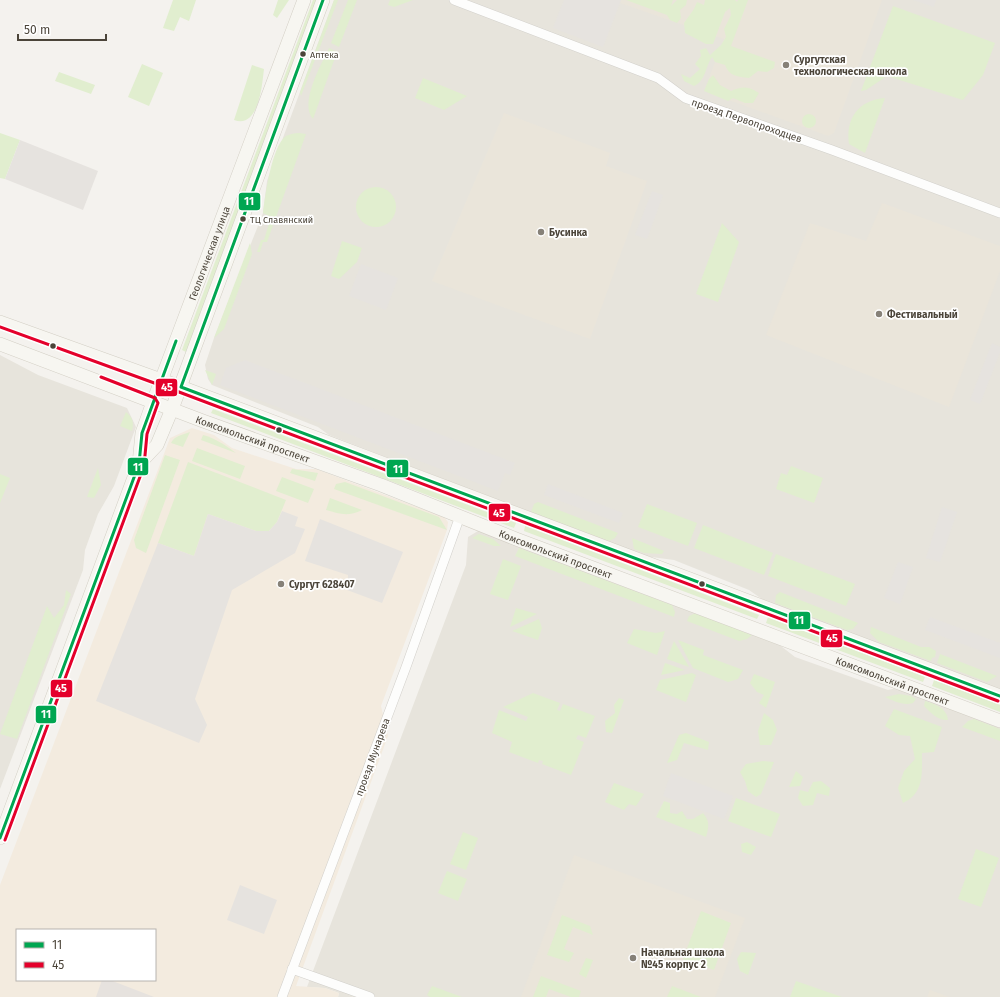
<svg xmlns="http://www.w3.org/2000/svg" width="1000" height="997" font-family="'Fira Sans',sans-serif">
	<style>
		.residential { fill: #e7e4dc }
		.commercial { fill: #f3ebdf; fill-rule: evenodd }
		.industrial { fill: #e6e2de }
		.education { fill: #eae5da }
		.green { fill: #e1eecf }
		.parking { fill: #e6e3df }
		.lines { fill: none; stroke-linecap: round; stroke-linejoin: round }
		.street-casing { stroke: #d2d0cb; stroke-width: 10 }
		.secondary-casing { stroke: #d3cfc5; stroke-width: 14 }
		.street { stroke: #fdfdfc; stroke-width: 9 }
		.secondary { stroke: #f7f6f1; stroke-width: 13 }
		.bus-1-casing { stroke: #fff; stroke-width: 6 }
		.bus-2-casing { stroke: #fff; stroke-width: 6 }
		.bus-1 { stroke: #00a651; stroke-width: 3 }
		.bus-2 { stroke: #e4002b; stroke-width: 3 }
		.bus-dot { fill: #4b4439; stroke: #fff; stroke-width: 1.5 }
		.poi-dot { fill: #868178; stroke: #fff; stroke-width: 1.5 }
		.labels { text-anchor: middle; stroke-width: 3.5; stroke-linejoin: round; paint-order: stroke }
		.bus-label { font-size: 9px; fill: #4b4439; stroke: #fff; text-anchor: start }
		.poi-label { font-size: 10px; font-weight: bold; fill: #4b4439; stroke: #fff; text-anchor: start }
		.street-label { font-size: 10px; fill: #4b4439; stroke: #fff }
		.line-badge { stroke: #fff; stroke-width: 1.5 }
		.badge-label { font-size: 11px; text-anchor: middle; font-weight: bold; fill: #fff }
	</style>
	<rect width="100%" height="100%" fill="#f4f2ee"/>
	<g class="residential">
		<path d="M 334,0 L 1000,0 L 1000,690 L 766,602 L 749,590 L 674,560 L 644,556 L 329,435 L 318,427 L 212,385 L 208,379 L 205,365 L 214,338 L 263,213 L 267,181 Z"/>
		<path d="M 0,355 L 38,375 L 127,408 L 136,427 L 114,486 L 98,514 L 85,550 L 83,570 L 0,789 Z"/>
		<path d="M 478,531 L 777,643 L 795,657 L 888,690 L 897,688 L 1000,728 L 1000,997 L 338,997 L 339,993 L 325,988 L 307,987 L 466,565 L 468,537 Z"/>
	</g>
	<path class="commercial" d="M 192,428 L 214,435 L 232,448 L 296,469 L 316,469 L 444,517 L 448,522 L 447,530 L 381,706 L 388,736 L 296,986 L 325,988 L 339,993 L 338,997 L 0,997 L 0,885 L 170,438 ZM 17,930 L 155,930 L 155,980 L 17,980 Z"/>
	<path class="industrial" d="M 102,980 L 110,980 L 154,997 L 96,997 Z"/>
	<g class="education">
		<path d="M 621,0 L 882,0 L 834,133 L 828,136 L 704,91 L 724,39 L 620,3 Z"/>
		<path d="M 504,113 L 610,153 L 606,166 L 647,181 L 590,339 L 432,281 Z"/>
		<path d="M 882,203 L 1000,246 L 1000,271 L 949,407 L 766,335 L 810,223 L 866,241 Z"/>
		<path d="M 574,855 L 745,918 L 715,997 L 521,997 Z"/>
		<path d="M 930,990 L 949,997 L 927,997 Z"/>
	</g>
	<g class="green">
		<path d="M 173,0 L 196,0 L 189,21 L 180,17 L 174,31 L 163,28 Z"/>
		<path d="M 278,0 L 289,0 L 277,18 L 273,15 Z"/>
		<path d="M 313,0 L 317,0 L 186,352 L 182,350 Z"/>
		<path d="M 334,0 L 338,0 L 301,96 L 300,92 Z"/>
		<path d="M 348,0 L 357,0 L 339,47 L 331,43 Z"/>
		<path d="M 390,0 L 413,0 L 394,7 L 388,5 Z"/>
		<path d="M 626,0 L 673,0 L 671,6 L 677,0 L 687,0 L 686,5 L 680,10 L 681,18 L 677,23 L 670,20 L 667,15 Z"/>
		<path d="M 705,0 L 735,0 L 737,2 L 738,0 L 748,0 L 731,46 L 775,62 L 774,68 L 767,72 L 758,71 L 749,78 C 738,77 729,76 725,65 L 715,62 L 712,57 C 705,67 706,81 694,86 L 684,81 L 681,74 L 690,78 L 700,69 L 695,64 L 701,56 L 700,50 L 706,48 L 710,55 L 721,45 L 726,37 L 724,29 L 731,15 L 730,8 L 725,12 L 713,44 L 706,44 L 685,33 L 684,23 L 694,9 L 697,2 L 704,5 Z"/>
		<path d="M 893,6 L 995,43 L 983,75 L 963,100 L 887,76 L 866,90 L 861,91 Z"/>
		<path d="M 329,48 L 337,52 L 313,119 C 299,103 321,65 329,48 Z"/>
		<path d="M 142,64 L 163,73 L 149,106 L 128,97 Z"/>
		<path d="M 252,65 L 264,69 C 262,85 259,129 234,120 Z"/>
		<path d="M 59,72 L 95,85 L 91,94 L 55,81 Z"/>
		<path d="M 713,75 L 720,85 L 731,91 C 742,86 748,86 759,93 L 753,103 L 745,103 L 733,98 L 728,101 L 704,91 L 709,79 Z"/>
		<path d="M 423,78 L 467,96 L 444,110 L 415,98 Z"/>
		<path d="M 885,98 L 865,153 L 849,144 C 845,118 859,100 885,98 Z"/>
		<circle cx="809" cy="121" r="7"/>
		<path d="M 0,133 L 20,140 L 5,179 L 0,178 Z"/>
		<path d="M 299,133 L 306,134 L 267,242 L 263,242 L 260,252 L 257,252 L 261,240 L 264,240 L 271,217 L 263,213 C 265,196 272,145 286,136 C 290,134 295,133 299,133 Z"/>
		<circle cx="376" cy="207" r="20"/>
		<path d="M 722,223 L 739,242 L 718,302 L 696,294 Z"/>
		<path d="M 342,241 L 362,248 L 357,262 L 339,279 L 331,276 Z"/>
		<path d="M 250,243 L 252,254 L 224,329 L 214,338 Z"/>
		<path d="M 205,370 L 216,374 L 212,385 Z"/>
		<path d="M 213,409 L 516,523 L 514,528 L 211,413 Z"/>
		<path d="M 126,412 C 133,418 134,422 132,431 L 120,426 Z"/>
		<path d="M 190,432 L 183,447 L 171,443 C 174,436 182,435 190,432 Z"/>
		<path d="M 203,435 C 215,438 225,445 236,453 L 201,440 Z"/>
		<path d="M 197,448 L 245,466 L 240,479 L 192,461 Z"/>
		<path d="M 165,455 L 180,460 L 146,553 L 136,548 L 134,540 Z"/>
		<path d="M 188,462 L 286,500 L 277,522 L 269,531 L 256,531 L 208,514 L 194,556 L 158,543 Z"/>
		<path d="M 791,466 L 823,478 L 814,503 L 776,489 L 781,473 L 787,475 Z"/>
		<path d="M 98,468 L 101,485 L 94,498 L 87,497 Z"/>
		<path d="M 292,469 L 318,473 L 315,481 L 290,473 Z"/>
		<path d="M 0,474 L 10,478 L 0,503 Z"/>
		<path d="M 282,477 L 314,489 L 308,503 L 276,491 Z"/>
		<path d="M 345,482 L 439,517 L 447,530 L 334,489 L 336,484 Z"/>
		<path d="M 330,498 L 362,510 C 348,517 340,514 326,510 Z"/>
		<path d="M 538,502 L 618,533 L 615,538 L 609,541 L 531,512 L 534,504 Z"/>
		<path d="M 647,504 L 697,523 L 688,546 L 638,527 Z"/>
		<path d="M 703,525 L 773,553 L 764,575 L 694,548 Z"/>
		<path d="M 525,526 L 759,615 L 757,619 L 524,531 Z"/>
		<path d="M 479,534 L 493,539 L 501,546 L 494,546 L 472,538 Z"/>
		<path d="M 632,538 L 664,551 L 662,554 L 644,553 L 634,549 Z"/>
		<path d="M 519,548 L 672,605 L 675,612 L 674,617 L 515,556 Z"/>
		<path d="M 776,554 L 855,584 L 846,606 L 768,576 Z"/>
		<path d="M 503,559 L 521,566 L 508,600 L 490,594 Z"/>
		<path d="M 66,590 L 71,594 L 17,739 L 0,734 L 47,606 L 54,618 L 64,605 Z"/>
		<path d="M 780,592 L 858,623 L 853,629 L 847,630 L 775,603 L 776,595 Z"/>
		<path d="M 516,608 L 537,614 L 510,627 Z"/>
		<path d="M 696,613 L 752,635 L 747,639 L 739,641 L 687,621 L 689,616 Z"/>
		<path d="M 768,617 L 925,677 L 923,682 L 766,623 Z"/>
		<path d="M 539,619 L 542,628 L 538,640 L 512,631 Z"/>
		<path d="M 871,627 L 921,647 L 929,647 L 936,651 L 935,657 L 932,658 L 931,661 L 879,642 L 870,633 Z"/>
		<path d="M 634,629 L 656,633 L 665,631 L 657,655 L 627,643 Z"/>
		<path d="M 678,640 L 704,650 L 703,655 L 743,670 L 738,679 L 728,682 L 693,668 Z"/>
		<path d="M 674,641 L 689,667 L 667,659 Z"/>
		<path d="M 940,654 L 997,676 L 987,682 L 937,663 Z"/>
		<path d="M 665,663 L 685,670 L 661,675 Z"/>
		<path d="M 692,673 L 696,675 L 686,702 L 656,690 L 660,680 Z"/>
		<path d="M 754,674 L 775,682 L 766,708 L 759,703 L 764,695 L 757,692 L 750,683 Z"/>
		<path d="M 934,680 L 1000,705 L 1000,712 L 932,686 Z"/>
		<path d="M 533,693 L 560,703 L 557,710 L 560,711 L 563,704 L 595,716 L 586,738 L 578,735 L 576,739 L 584,742 L 571,775 L 542,764 L 543,761 L 539,760 L 538,763 L 509,752 L 512,742 L 492,733 L 499,710 L 526,721 L 528,717 L 503,707 Z"/>
		<path d="M 899,694 L 911,696 L 916,699 L 913,703 C 903,706 894,701 885,697 Z"/>
		<path d="M 619,698 L 624,700 L 612,733 L 606,732 L 605,721 L 615,713 L 614,705 Z"/>
		<path d="M 925,701 C 935,704 947,708 948,720 C 938,721 931,713 924,706 Z"/>
		<path d="M 894,709 L 942,727 L 934,752 L 922,753 C 922,773 924,794 903,803 L 898,788 L 904,771 L 915,759 L 910,736 L 899,735 L 885,726 Z"/>
		<path d="M 764,713 L 773,720 L 777,730 L 771,745 L 760,745 L 758,731 Z"/>
		<path d="M 974,719 L 1000,729 L 1000,741 L 962,727 L 968,721 Z"/>
		<path d="M 686,733 L 709,742 L 708,750 L 684,743 L 677,760 L 667,763 L 679,735 Z"/>
		<path d="M 763,761 L 774,762 L 761,794 L 756,797 L 748,791 L 745,781 L 740,772 L 746,764 Z"/>
		<path d="M 796,771 L 803,777 L 800,786 L 789,787 Z"/>
		<path d="M 821,781 L 830,788 L 829,796 L 817,793 L 813,805 L 803,806 L 798,798 L 800,790 L 808,792 L 813,782 Z"/>
		<path d="M 614,783 L 644,794 L 636,806 L 629,804 L 624,810 L 605,802 Z"/>
		<path d="M 736,798 L 780,814 L 771,837 L 728,821 Z"/>
		<path d="M 664,801 L 670,803 L 670,813 L 677,814 L 682,811 L 687,819 L 693,819 L 703,813 C 710,821 709,827 706,837 L 656,817 Z"/>
		<path d="M 463,832 L 478,838 L 466,870 L 450,864 Z"/>
		<path d="M 747,842 L 756,847 L 751,855 L 742,852 L 741,844 Z"/>
		<path d="M 976,849 L 999,858 L 981,907 L 958,899 Z"/>
		<path d="M 447,871 L 467,879 L 458,901 L 438,893 Z"/>
		<path d="M 701,911 L 731,923 L 714,970 L 683,959 Z"/>
		<path d="M 562,915 L 590,926 L 593,935 L 573,927 L 564,949 L 574,953 L 569,962 L 547,955 Z"/>
		<path d="M 741,952 L 756,953 L 748,975 L 740,971 L 737,959 Z"/>
		<path d="M 586,958 L 593,960 L 586,978 L 579,974 Z"/>
		<path d="M 541,976 L 581,991 L 579,997 L 571,997 L 549,989 L 546,997 L 533,997 Z"/>
		<path d="M 796,981 L 842,997 L 790,997 Z"/>
		<path d="M 432,986 L 462,997 L 430,997 L 427,995 Z"/>
		<path d="M 672,986 L 701,997 L 667,997 Z"/>
	</g>
	<g class="parking">
		<path d="M 564,0 L 621,0 L 603,47 L 553,28 Z"/>
		<path d="M 913,0 L 936,0 L 934,7 Z"/>
		<path d="M 20,140 L 98,171 L 83,210 L 5,179 Z"/>
		<path d="M 652,191 L 663,195 L 647,239 L 635,235 Z"/>
		<path d="M 361,264 L 398,278 L 386,310 L 349,296 Z"/>
		<path d="M 992,343 L 1000,347 L 1000,352 L 980,404 L 970,400 Z"/>
		<path d="M 245,360 L 515,463 L 510,475 L 505,473 L 498,491 L 220,385 L 226,368 Z"/>
		<path d="M 548,484 L 623,513 L 619,523 L 544,495 Z"/>
		<path d="M 942,507 L 957,512 L 940,562 L 926,558 Z"/>
		<path d="M 282,511 L 298,517 L 295,526 L 305,529 L 295,553 L 232,590 L 195,699 L 207,725 L 199,743 L 96,701 L 158,543 L 194,556 L 208,514 L 256,531 L 269,531 L 277,522 Z"/>
		<path d="M 320,519 L 403,552 L 382,603 L 347,590 L 348,575 L 305,561 Z"/>
		<path d="M 898,562 L 913,567 L 900,604 L 884,598 Z"/>
		<path d="M 930,617 L 1000,643 L 1000,658 L 925,630 Z"/>
		<path d="M 671,773 L 733,796 L 724,819 L 663,796 Z"/>
		<path d="M 240,885 L 277,900 L 264,934 L 227,920 Z"/>
	</g>
	<g class="lines">
		<defs>
			<g id="street">
				<path d="M 454,0 L 658,78 L 685,98 L 832,150 L 1000,213"/>
				<path d="M 292,969 L 370,997"/>
				<path d="M 282,997 L 406,667 L 460,516"/>
			</g>
			<g id="secondary">
				<path d="M 0,322 L 181,387 L 1000,696"/>
				<path id="s1" d="M 0,344 L 203,421 L 381,485 L 516,539 L 1000,721"/>
				<path d="M 139,464 L 157,445 L 172,409 L 323,0"/>
				<path id="s2" d="M 0,838 L 139,464 L 142,433 L 153,402 L 304,0"/>
			</g>
		</defs>
		<use href="#street" class="street-casing"/>
		<use href="#secondary" class="secondary-casing"/>
		<use href="#street" class="street"/>
		<use href="#secondary" class="secondary"/>
		<defs>
			<g id="bus-1">
				<path d="M 323,0 L 181,387 L 1000,696"/>
				<path d="M 0,838 L 139,464 L 142,433 L 176,341"/>
			</g>
			<g id="bus-2">
				<path d="M 0,327 L 179,392 L 998,701"/>
				<path d="M 5,840 L 144,466 L 147,434 L 158,403 L 155,398 L 101,377"/>
			</g>
		</defs>
		<use href="#bus-1" class="bus-1-casing"/>
		<use href="#bus-2" class="bus-2-casing"/>
		<use href="#bus-1" class="bus-1"/>
		<use href="#bus-2" class="bus-2"/>
	</g>
	<g class="bus-dot">
		<circle cx="303" cy="54" r="3.5"/>
		<circle cx="243" cy="219" r="3.5"/>
		<circle cx="53" cy="346" r="3.5"/>
		<circle cx="279" cy="430" r="3.5"/>
		<circle cx="702" cy="584" r="3.5"/>
	</g>
	<g class="poi-dot">
		<circle cx="786" cy="65" r="4"/>
		<circle cx="541" cy="232" r="4"/>
		<circle cx="879" cy="314" r="4"/>
		<circle cx="281" cy="584" r="4"/>
		<circle cx="633" cy="958" r="4"/>
	</g>
	<g class="labels">
		<g class="bus-label">
			<text x="310" y="58">Аптека</text>
			<text x="250" y="223">ТЦ Славянский</text>
		</g>
		<g class="poi-label">
			<text x="794" y="63">Сургутская<tspan x="794" dy="12">технологическая школа</tspan></text>
			<text x="549" y="236">Бусинка</text>
			<text x="887" y="318">Фестивальный</text>
			<text x="289" y="588">Сургут 628407</text>
			<text x="641" y="956">Начальная школа<tspan x="641" dy="12">№45 корпус 2</tspan></text>
		</g>
		<g class="street-label">
			<text transform="translate(747 120) rotate(19)" y="4">проезд Первопроходцев</text>
			<text dy="4" stroke="none"><textPath href="#s2" startOffset="622">Геологическая улица</textPath></text>
			<text dy="4" stroke="none"><textPath href="#s1" startOffset="270">Комсомольский проспект</textPath></text>
			<text dy="4" stroke="none"><textPath href="#s1" startOffset="594">Комсомольский проспект</textPath></text>
			<text dy="4" stroke="none"><textPath href="#s1" startOffset="954">Комсомольский проспект</textPath></text>
			<text transform="translate(372 757) rotate(-70)" y="4">проезд Мунарева</text>
		</g>
	</g>
	<g class="line-badge">
		<rect x="238" y="192" width="23" height="19" rx="4" fill="#00a651"/>
		<rect x="155" y="378" width="23" height="19" rx="4" fill="#e4002b"/>
		<rect x="127" y="457" width="22" height="19" rx="4" fill="#00a651"/>
		<rect x="386" y="459" width="23" height="19" rx="4" fill="#00a651"/>
		<rect x="488" y="503" width="23" height="19" rx="4" fill="#e4002b"/>
		<rect x="788" y="611" width="23" height="19" rx="4" fill="#00a651"/>
		<rect x="820" y="629" width="23" height="19" rx="4" fill="#e4002b"/>
		<rect x="50" y="679" width="23" height="19" rx="4" fill="#e4002b"/>
		<rect x="35" y="705" width="22" height="19" rx="4" fill="#00a651"/>
	</g>
	<g class="badge-label">
		<text x="249" y="205">11</text>
		<text x="167" y="391">45</text>
		<text x="138" y="471">11</text>
		<text x="398" y="473">11</text>
		<text x="499" y="517">45</text>
		<text x="799" y="624">11</text>
		<text x="832" y="642">45</text>
		<text x="61" y="692">45</text>
		<text x="46" y="718">11</text>
	</g>
	<rect x="16" y="929" width="140" height="52" fill="#ffffff" stroke="#b7b4b0"/>
	<rect x="24" y="942" width="20" height="6" fill="#00a651" stroke="#b7b4b0"/>
	<text x="52" y="949" font-size="12" fill="#4b4439">11</text>
	<rect x="24" y="962" width="20" height="6" fill="#e4002b" stroke="#b7b4b0"/>
	<text x="52" y="969" font-size="12" fill="#4b4439">45</text>
	<path d="M18 34v6h88v-6" fill="none" stroke="#4b4439" stroke-width="2"/>
	<text x="24" y="34" font-size="12" fill="#4b4439" stroke="#ffffff" stroke-width="3" paint-order="stroke">50 m</text>
</svg>
